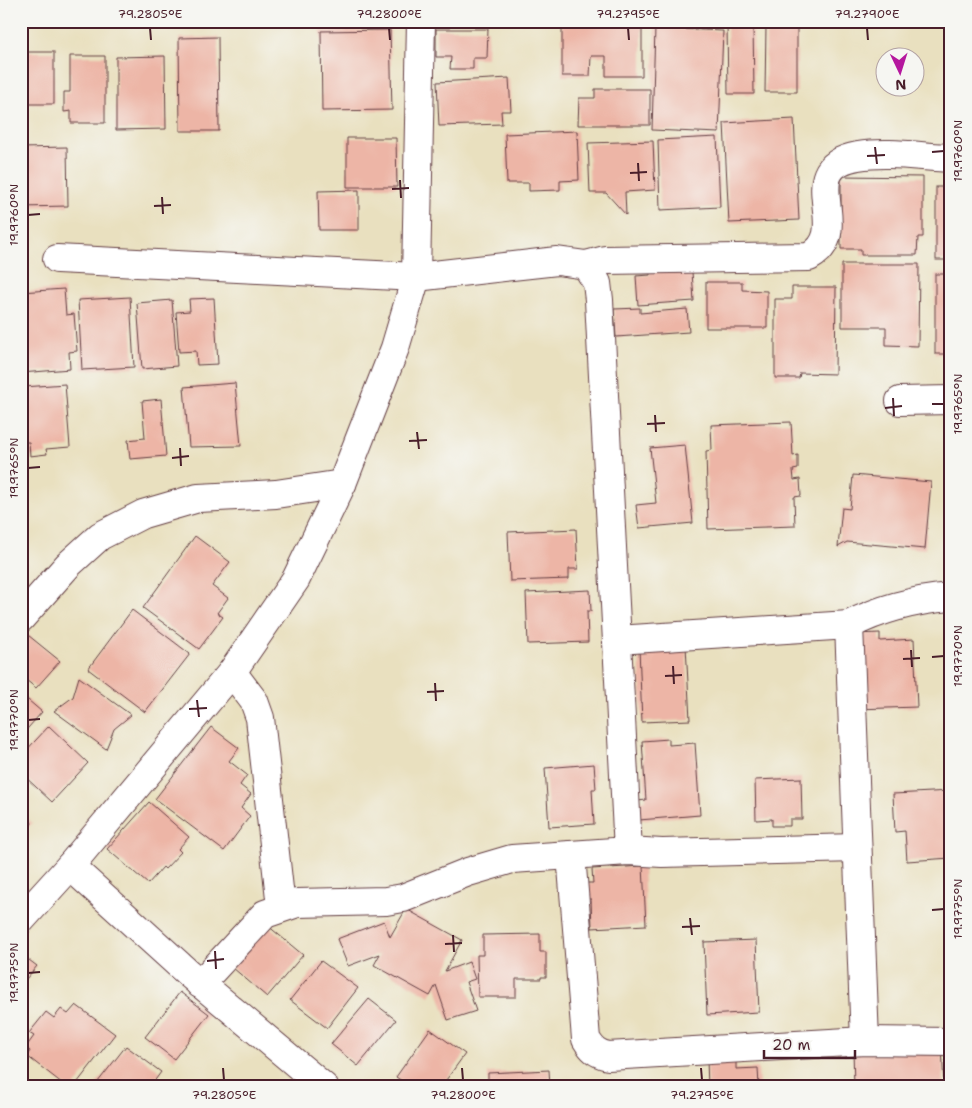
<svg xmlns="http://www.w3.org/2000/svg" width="972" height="1108" font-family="'Shantell Sans',sans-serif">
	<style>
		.building { fill: #edb5a6 }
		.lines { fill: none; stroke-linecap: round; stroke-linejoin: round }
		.minor-casing { stroke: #623c41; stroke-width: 30 }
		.minor { stroke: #fff; stroke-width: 28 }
		.ticks { fill: none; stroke: #4a1f2b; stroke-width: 2 }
		.neatline { fill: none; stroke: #4a1f2b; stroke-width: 2 }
		.ticks-label { font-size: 12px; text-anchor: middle; fill: #4a1f2b }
	</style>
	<rect width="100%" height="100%" fill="#f6f6f2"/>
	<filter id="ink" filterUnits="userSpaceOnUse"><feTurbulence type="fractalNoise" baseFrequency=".02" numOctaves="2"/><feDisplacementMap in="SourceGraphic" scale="10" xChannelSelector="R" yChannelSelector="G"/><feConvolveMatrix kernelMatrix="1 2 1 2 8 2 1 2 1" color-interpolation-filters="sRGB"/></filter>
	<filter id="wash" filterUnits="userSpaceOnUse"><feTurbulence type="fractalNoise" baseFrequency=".0096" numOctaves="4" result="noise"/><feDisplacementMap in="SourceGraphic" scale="20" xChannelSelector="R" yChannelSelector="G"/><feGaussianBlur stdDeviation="1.12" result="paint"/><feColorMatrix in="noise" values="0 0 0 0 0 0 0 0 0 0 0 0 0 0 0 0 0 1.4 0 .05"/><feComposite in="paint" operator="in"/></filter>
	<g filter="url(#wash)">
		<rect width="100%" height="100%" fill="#e9e0bf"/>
		<g id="blocks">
			<g class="building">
				<path d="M 562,21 L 642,21 L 642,76 L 606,76 L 606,56 L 591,56 L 590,76 L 562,76 Z"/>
				<path d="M 753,23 L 754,94 L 728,94 L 727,24 Z"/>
				<path d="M 766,26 L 797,26 L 797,92 L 765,92 Z"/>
				<path d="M 655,28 L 723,31 L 719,133 L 652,130 Z"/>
				<path d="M 436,29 L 488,29 L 487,58 L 473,58 L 473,69 L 450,69 L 451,57 L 436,57 Z"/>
				<path d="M 390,30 L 392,110 L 322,111 L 321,31 Z"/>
				<path d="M 218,37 L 219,131 L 180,131 L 179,38 Z"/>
				<rect x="21" y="52" width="33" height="52"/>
				<path d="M 70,56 L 105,56 L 105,123 L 71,123 L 71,111 L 64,112 L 64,92 L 70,92 Z"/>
				<path d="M 165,56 L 166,129 L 116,130 L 116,57 Z"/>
				<path d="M 509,78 L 511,111 L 501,111 L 502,124 L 439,126 L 437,82 Z"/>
				<path d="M 595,89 L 650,89 L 650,125 L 578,125 L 579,98 L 595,98 Z"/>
				<path d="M 794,119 L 799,220 L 729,223 L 724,123 Z"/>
				<path d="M 577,131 L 579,180 L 560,181 L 560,190 L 529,191 L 529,183 L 507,183 L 505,134 Z"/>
				<path d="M 717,137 L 720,207 L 660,210 L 658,140 Z"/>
				<path d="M 347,138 L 396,138 L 397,187 L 347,187 Z"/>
				<path d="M 653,141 L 655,190 L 625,192 L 626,215 L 606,193 L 590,193 L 588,143 Z"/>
				<path d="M 67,147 L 68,206 L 21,207 L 21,148 Z"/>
				<path d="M 841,176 L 923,177 L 923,237 L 918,237 L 917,255 L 861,255 L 861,249 L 841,249 Z"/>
				<rect x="936" y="187" width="15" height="73"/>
				<path d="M 359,190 L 359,230 L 319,230 L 318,191 Z"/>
				<path d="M 842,264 L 919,264 L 918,346 L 886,345 L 886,327 L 842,327 Z"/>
				<path d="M 674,266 L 674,273 L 692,272 L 694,301 L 638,305 L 636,276 L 650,275 L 650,267 Z"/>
				<rect x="935" y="274" width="16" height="80"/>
				<path d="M 706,282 L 742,282 L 742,290 L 767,291 L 767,328 L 706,328 Z"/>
				<path d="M 792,287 L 836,287 L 835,374 L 800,373 L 799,378 L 775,378 L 775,299 L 792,299 Z"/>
				<path d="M 64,289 L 66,315 L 74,314 L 77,351 L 69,352 L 70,369 L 21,373 L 21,292 Z"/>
				<path d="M 130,297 L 134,367 L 82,370 L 78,300 Z"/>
				<path d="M 214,298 L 218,364 L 197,365 L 196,351 L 179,352 L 176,312 L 190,311 L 189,299 Z"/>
				<path d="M 172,300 L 177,366 L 142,369 L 137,303 Z"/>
				<path d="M 640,308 L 640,313 L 687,309 L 689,332 L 616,337 L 614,309 Z"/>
				<path d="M 235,383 L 241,446 L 189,447 L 184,387 Z"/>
				<path d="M 65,384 L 70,447 L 46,449 L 47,454 L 30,456 L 29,442 L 24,442 L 25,455 L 21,456 L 21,399 L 25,399 L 24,387 Z"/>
				<path d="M 161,399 L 166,456 L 130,459 L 128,440 L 145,438 L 142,401 Z"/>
				<path d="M 791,422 L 793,456 L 798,455 L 798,469 L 793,470 L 794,480 L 800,479 L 801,496 L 794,497 L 795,526 L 708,529 L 706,451 L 712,450 L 711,425 Z"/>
				<path d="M 685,445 L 693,523 L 639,528 L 636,505 L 656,503 L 650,448 Z"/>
				<path d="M 853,475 L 931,482 L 925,549 L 847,542 L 838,547 L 842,508 L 850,509 Z"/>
				<path d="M 576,529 L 578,569 L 569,569 L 569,579 L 510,581 L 508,532 Z"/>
				<path d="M 195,536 L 230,562 L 212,586 L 228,598 L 217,613 L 223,617 L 199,649 L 143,608 Z"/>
				<path d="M 21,558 L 27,563 L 21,569 Z"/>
				<path d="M 590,590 L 591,611 L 587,611 L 588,642 L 528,644 L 526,593 Z"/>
				<path d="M 132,610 L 190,654 L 145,712 L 88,669 Z"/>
				<path d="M 23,631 L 60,661 L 36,688 L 21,676 L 21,633 Z"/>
				<path d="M 880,633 L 880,641 L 914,639 L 917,707 L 857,709 L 854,634 Z"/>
				<path d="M 686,646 L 690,720 L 642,722 L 639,648 Z"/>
				<path d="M 79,677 L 131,715 L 114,729 L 106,749 L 54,711 L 73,697 Z"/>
				<path d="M 21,694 L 42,712 L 21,736 Z"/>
				<path d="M 948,721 L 951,721 L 951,782 L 947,782 Z"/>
				<path d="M 49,726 L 88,763 L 52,802 L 21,773 L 21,756 Z"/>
				<path d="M 211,727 L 239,748 L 229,761 L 247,775 L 240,785 L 251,794 L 241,808 L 250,816 L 224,851 L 155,799 Z"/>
				<path d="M 669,739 L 669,745 L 695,743 L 700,815 L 639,820 L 638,801 L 646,800 L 642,741 Z"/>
				<path d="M 594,764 L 596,789 L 592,789 L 594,824 L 549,827 L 545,768 Z"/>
				<path d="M 801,778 L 802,819 L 790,819 L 790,826 L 772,826 L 772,819 L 756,820 L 755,780 Z"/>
				<path d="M 951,791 L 951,858 L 907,861 L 905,831 L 895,832 L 893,794 Z"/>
				<path d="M 149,802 L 189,837 L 178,849 L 181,852 L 165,869 L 163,867 L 148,884 L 107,849 Z"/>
				<path d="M 21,813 L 32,823 L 21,835 Z"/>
				<path d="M 643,866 L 646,925 L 592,928 L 591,899 L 583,899 L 582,883 L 593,883 L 592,869 Z"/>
				<path d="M 406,909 L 462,940 L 445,971 L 469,962 L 475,979 L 466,982 L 476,1011 L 448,1020 L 436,985 L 430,996 L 374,965 L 380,954 L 348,966 L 337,939 L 384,921 L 390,937 Z"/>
				<path d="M 261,920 L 303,955 L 267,997 L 226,962 Z"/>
				<path d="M 540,934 L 540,952 L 546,952 L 546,977 L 541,977 L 541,979 L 516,979 L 516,997 L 478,997 L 477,955 L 483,955 L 483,935 Z"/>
				<path d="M 756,940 L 759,1012 L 707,1015 L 704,942 Z"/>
				<path d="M 21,954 L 37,966 L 21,985 Z"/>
				<path d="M 321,961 L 358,988 L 327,1028 L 290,1000 Z"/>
				<path d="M 180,992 L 209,1014 L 174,1059 L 145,1037 Z"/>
				<path d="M 369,999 L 396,1020 L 358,1066 L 331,1044 Z"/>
				<path d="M 76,1005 L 115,1034 L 74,1087 L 67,1087 L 27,1056 L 30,1051 L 26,1047 L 34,1036 L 29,1033 L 46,1012 L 54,1018 L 61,1009 L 68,1014 Z"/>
				<path d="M 430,1029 L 465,1054 L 441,1087 L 411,1087 L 396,1077 Z"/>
				<path d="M 942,1045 L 944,1087 L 854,1087 L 853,1049 Z"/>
				<path d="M 126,1046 L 161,1072 L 150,1087 L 94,1087 Z"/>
				<path d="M 736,1059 L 736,1069 L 758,1068 L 759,1087 L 708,1087 L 707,1060 Z"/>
				<path d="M 549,1070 L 550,1087 L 488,1087 L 488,1073 Z"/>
			</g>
		</g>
	</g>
	<g filter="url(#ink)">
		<use href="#blocks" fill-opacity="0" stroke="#623c41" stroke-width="1"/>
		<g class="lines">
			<defs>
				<g id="minor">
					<path d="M 57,259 L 416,277 L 557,261 L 586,265 L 597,283 L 599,300 L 628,851"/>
					<path d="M 586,265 L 605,260 L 809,257 C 857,231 790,168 858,156 C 888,151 921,157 951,158"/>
					<path d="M 900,401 L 951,400"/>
					<path d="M 21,618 L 68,565 L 100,536 L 143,514 L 198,498 L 276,494 L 342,484"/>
					<path d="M 849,625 L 865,1041"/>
					<path d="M 617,640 L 849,625 C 882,608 914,600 951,597"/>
					<path d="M 232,672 L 254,701 L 260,718 L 281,907"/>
					<path d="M 571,855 L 586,1039 C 592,1049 596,1053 608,1056 L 865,1041 L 951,1042"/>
					<path d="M 70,866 L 188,973 L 324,1087"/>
					<path d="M 21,920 L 70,866 L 232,672 L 296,579 L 342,484 L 395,348 L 416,277 L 421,21"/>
					<path d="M 200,984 L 265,914 L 297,903 L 386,901 L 403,898 L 468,872 L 512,859 L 628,851 L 662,853 L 857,848"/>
				</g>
			</defs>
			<use href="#minor" class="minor-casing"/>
			<use href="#minor" class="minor"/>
		</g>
	</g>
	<path class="ticks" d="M 150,28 L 151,40M 389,28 L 390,40M 628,28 L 629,40M 867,28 L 868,40M 875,147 L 877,164M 932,152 L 944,151M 867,156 L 885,155M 638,163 L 639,181M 630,173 L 647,172M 400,180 L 401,198M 392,189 L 409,188M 162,197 L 163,214M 154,206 L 171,205M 28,215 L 40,214M 893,398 L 894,416M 932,404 L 944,404M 885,408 L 902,406M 655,415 L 656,432M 647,424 L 665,423M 417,432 L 419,449M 409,441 L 427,440M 180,448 L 181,466M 172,458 L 189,456M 28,468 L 40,467M 911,650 L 912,667M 932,657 L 944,656M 903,659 L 920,658M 673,666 L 674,684M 665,676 L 682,675M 435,683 L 436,701M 427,692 L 444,691M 197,700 L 199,717M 189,709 L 207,708M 28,720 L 40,719M 932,910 L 944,909M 690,918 L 692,935M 682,927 L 700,926M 453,935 L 454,952M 445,944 L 462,943M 215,951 L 216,969M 207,961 L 224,959M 28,973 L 40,972M 223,1068 L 224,1080M 462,1068 L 463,1080M 701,1068 L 702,1080"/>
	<rect width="972" height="1108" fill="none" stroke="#f6f6f2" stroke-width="55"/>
	<g transform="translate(900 72) rotate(176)"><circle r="24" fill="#f6f6f2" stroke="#b1a0a2"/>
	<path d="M0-4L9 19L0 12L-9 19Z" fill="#b5179e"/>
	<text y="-8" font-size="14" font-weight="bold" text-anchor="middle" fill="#4a1f2b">N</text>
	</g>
	<path d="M764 1050v8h91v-8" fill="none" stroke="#4a1f2b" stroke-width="2.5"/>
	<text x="772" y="1050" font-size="15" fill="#4a1f2b" stroke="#f6f6f2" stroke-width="4" paint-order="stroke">20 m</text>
	<rect x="28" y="28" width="916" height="1052" class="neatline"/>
	<g class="ticks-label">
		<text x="150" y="18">79.2805°E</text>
		<text x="389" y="18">79.2800°E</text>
		<text x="628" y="18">79.2795°E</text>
		<text x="867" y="18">79.2790°E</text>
		<text transform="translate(958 151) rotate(-90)" y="4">19.9760°N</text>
		<text transform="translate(14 215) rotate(-90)" y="4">19.9760°N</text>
		<text transform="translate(958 404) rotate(-90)" y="4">19.9765°N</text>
		<text transform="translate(14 468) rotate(-90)" y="4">19.9765°N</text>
		<text transform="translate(958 656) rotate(-90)" y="4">19.9770°N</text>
		<text transform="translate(14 720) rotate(-90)" y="4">19.9770°N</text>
		<text transform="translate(958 909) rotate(-90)" y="4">19.9775°N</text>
		<text transform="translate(14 973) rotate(-90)" y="4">19.9775°N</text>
		<text x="224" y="1099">79.2805°E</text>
		<text x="463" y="1099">79.2800°E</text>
		<text x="702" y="1099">79.2795°E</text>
	</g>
</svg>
